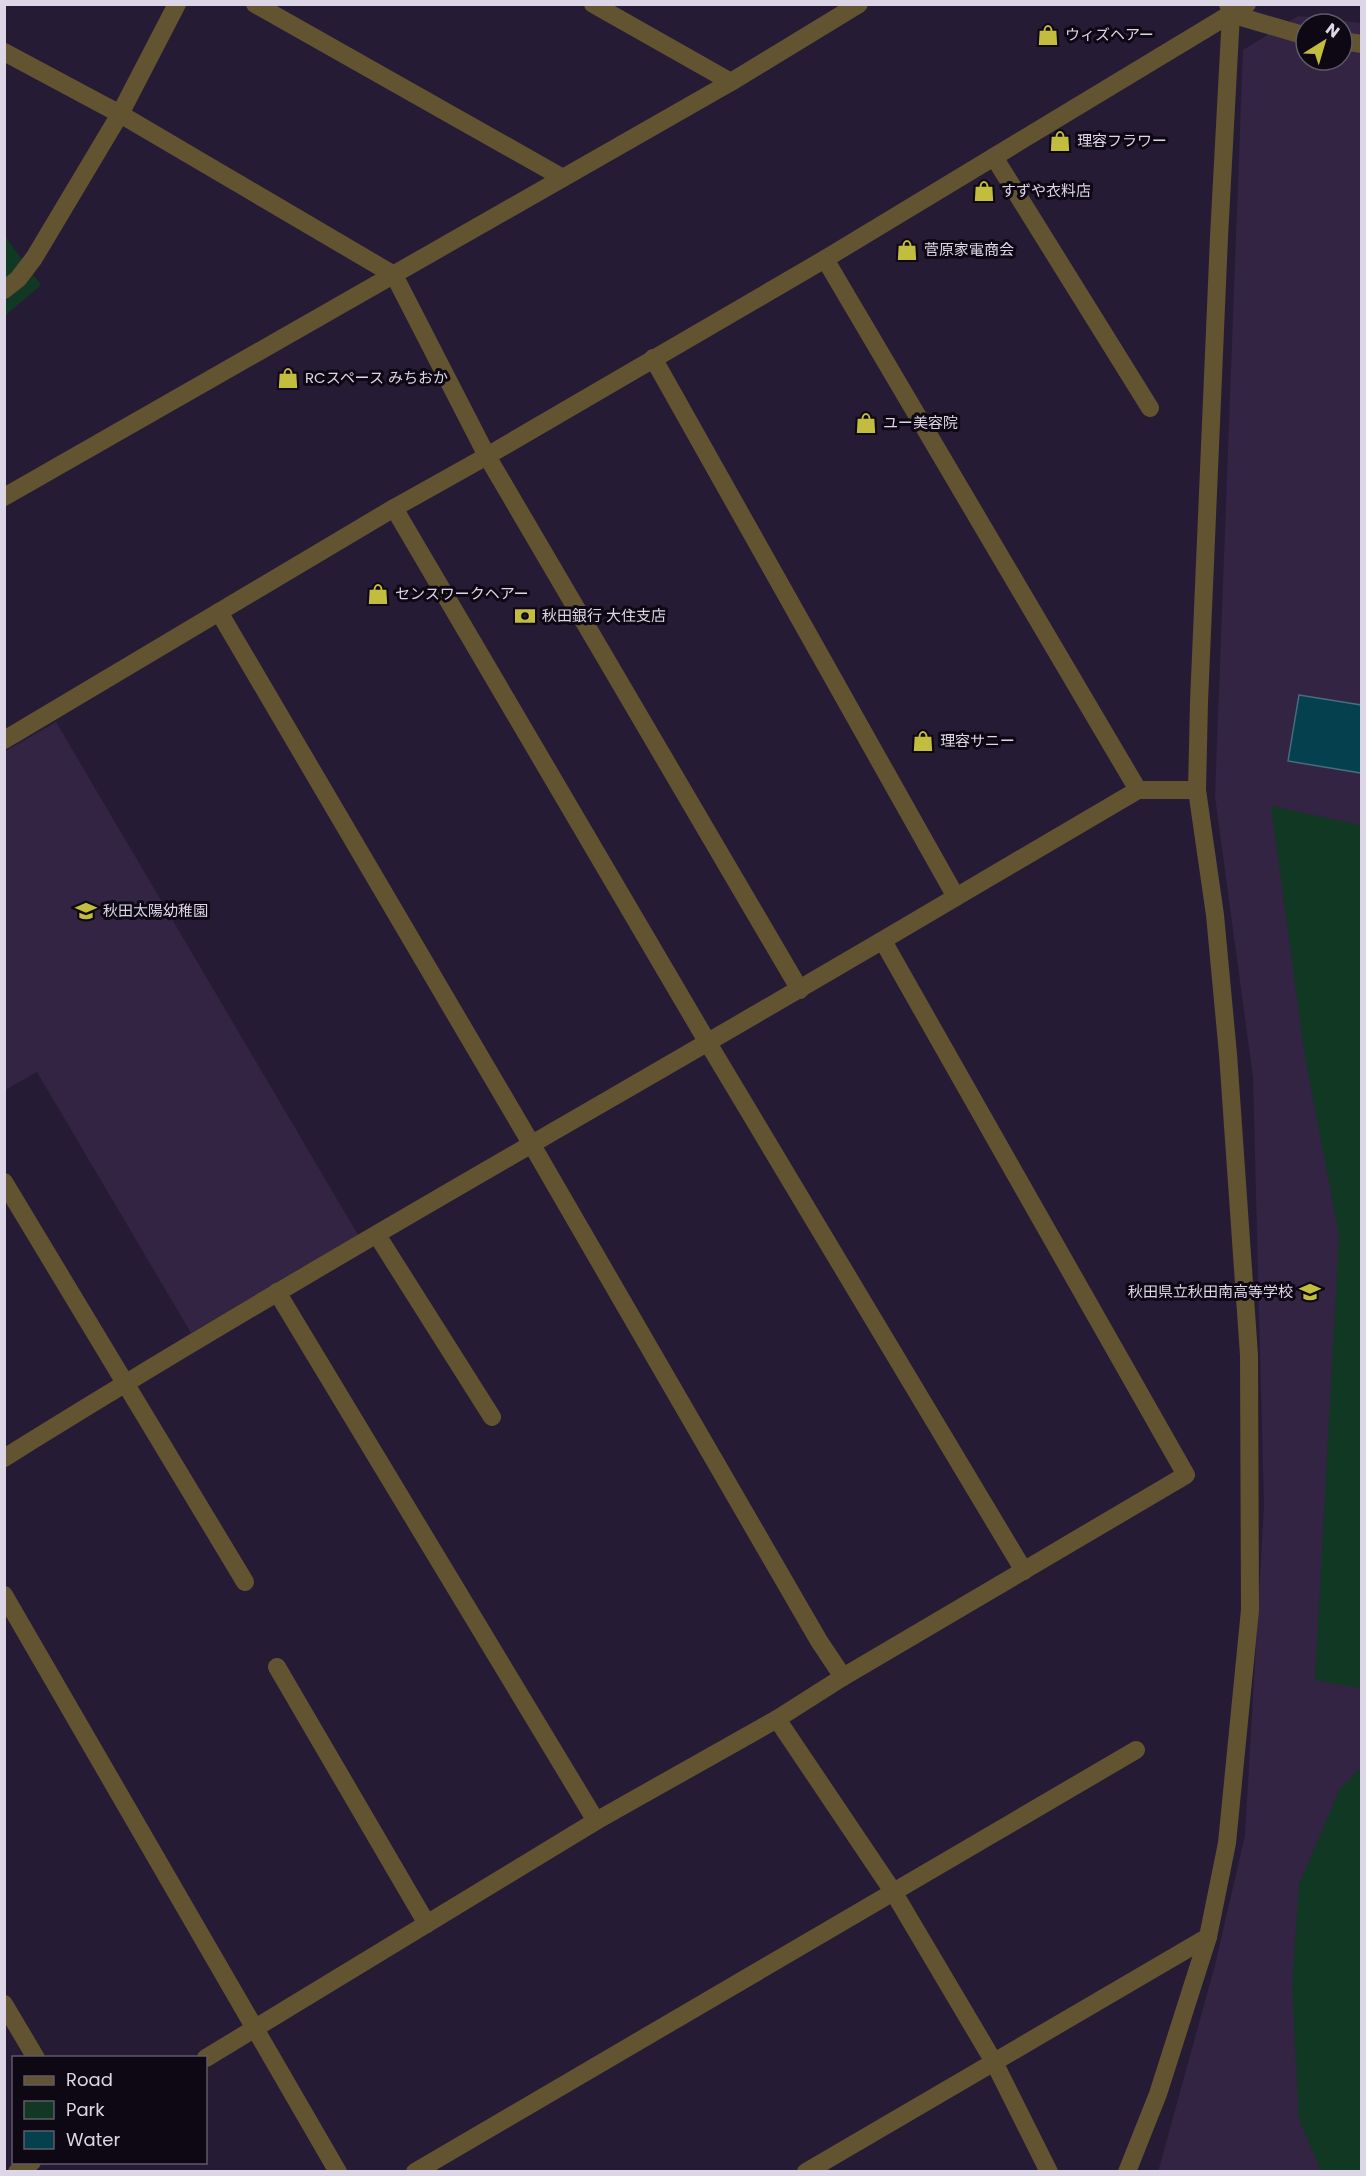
<svg xmlns="http://www.w3.org/2000/svg" width="1366" height="2176" font-family="Poppins,'Noto Sans JP',sans-serif">
	<style>
		.built { fill: #322442; fill-rule: evenodd }
		.green { fill: #113822 }
		.water { fill: #04404d; stroke: #456d7b; stroke-width: 1.5 }
		.lines { fill: none; stroke-linecap: round; stroke-linejoin: round }
		.lane { stroke: #625331; stroke-width: 18 }
		.street { stroke: #625331; stroke-width: 18 }
		.labels { text-anchor: middle; stroke-width: 6; stroke-linejoin: round; paint-order: stroke }
		.poi-label { font-size: 15px; fill: #ddd6e7; stroke: #0d0813; text-anchor: start }
	</style>
	<rect width="100%" height="100%" fill="#261b34"/>
	<g class="built">
		<path d="M 1298,16 L 1362,23 L 1361,2171 L 1158,2172 L 1215,1965 L 1245,1835 L 1264,1507 L 1253,1077 L 1215,797 L 1243,50 ZM 1306,24 L 1342,24 L 1342,60 L 1306,60 Z"/>
		<path d="M 56,722 L 358,1235 L 191,1333 L 37,1072 L 5,1090 L 4,752 Z"/>
	</g>
	<g class="green">
		<path d="M 4,235 L 41,285 L 5,316 L 4,316 Z"/>
		<path d="M 1271,806 L 1361,825 L 1361,1688 L 1315,1680 L 1339,1234 L 1305,1058 Z"/>
		<path d="M 1361,1767 L 1361,2171 L 1321,2171 L 1299,2119 L 1292,1988 L 1299,1884 L 1340,1789 Z"/>
	</g>
	<path class="water" d="M 1299,695 L 1361,705 L 1361,773 L 1288,761 Z"/>
	<g class="lines">
		<g class="lane">
			<path d="M 1231,14 L 1306,36"/>
			<path d="M 1342,41 L 1362,44"/>
		</g>
		<g class="street">
			<path d="M 255,4 L 563,178"/>
			<path d="M 593,4 L 731,82"/>
			<path d="M 4,52 L 120,114 L 394,275 L 487,456 L 800,990"/>
			<path d="M 994,157 L 1150,408"/>
			<path d="M 825,259 L 1138,790 L 956,897"/>
			<path d="M 4,290 L 18,279 L 34,258 L 120,114 L 177,4"/>
			<path d="M 4,497 L 731,82 L 859,4"/>
			<path d="M 394,508 L 708,1043 L 1024,1571"/>
			<path d="M 219,612 L 532,1145 L 819,1641 L 843,1677"/>
			<path d="M 4,740 L 394,508 L 487,456 L 825,259 L 1247,4"/>
			<path d="M 1138,790 L 1197,790"/>
			<path d="M 4,1182 L 245,1582"/>
			<path d="M 377,1235 L 492,1417"/>
			<path d="M 277,1292 L 596,1821"/>
			<path d="M 4,1458 C 317,1263 639,1085 956,897 L 653,358"/>
			<path d="M 4,1595 L 338,2172"/>
			<path d="M 277,1667 L 427,1924"/>
			<path d="M 777,1719 L 894,1893 L 994,2062 L 1049,2172"/>
			<path d="M 4,2004 L 36,2058"/>
			<path d="M 206,2058 L 596,1821 L 777,1719 L 843,1677 L 1186,1475 L 883,941"/>
			<path d="M 17,2172 L 32,2162"/>
			<path d="M 415,2172 L 1136,1750"/>
			<path d="M 806,2172 L 1208,1937"/>
			<path d="M 1127,2172 L 1158,2094 L 1208,1937 L 1227,1843 L 1250,1610 L 1249,1355 L 1228,1054 L 1215,915 L 1197,790 L 1199,702 L 1219,237 L 1231,14 L 1228,4"/>
		</g>
	</g>
	<defs>
		<symbol id="shop-bare" viewBox="-9 -9 18 18"><path d="M-5-2.5h2.3a2.7 3.5 0 0 1 5.4 0H5L5.5 6h-11ZM-1.5-2.5h3a1.5 2.3 0 0 0-3 0Z" fill="#c2bd3f" stroke="#0d0813" stroke-width="2.5" paint-order="stroke"/></symbol>
		<symbol id="bank-bare" viewBox="-9 -9 18 18"><path d="M-6-4H6V4H-6ZM0-2.3a2.3 2.3 0 1 0 0 4.6a2.3 2.3 0 1 0 0-4.6Z" fill="#c2bd3f" stroke="#0d0813" stroke-width="2.5" paint-order="stroke"/></symbol>
		<symbol id="school-bare" viewBox="-9 -9 18 18"><path d="M0-5L7-2L0 1L-7-2ZM-4 1L0 2.5L4 1V4Q0 6-4 4Z" fill="#c2bd3f" stroke="#0d0813" stroke-width="2.5" paint-order="stroke"/></symbol>
	</defs>
	<g fill-rule="evenodd">
		<use href="#shop-bare" x="1033" y="20" width="30" height="30"/>
		<use href="#shop-bare" x="1045" y="126" width="30" height="30"/>
		<use href="#shop-bare" x="969" y="176" width="30" height="30"/>
		<use href="#shop-bare" x="892" y="235" width="30" height="30"/>
		<use href="#shop-bare" x="273" y="363" width="30" height="30"/>
		<use href="#shop-bare" x="851" y="408" width="30" height="30"/>
		<use href="#shop-bare" x="363" y="579" width="30" height="30"/>
		<use href="#bank-bare" x="510" y="601" width="30" height="30"/>
		<use href="#shop-bare" x="908" y="726" width="30" height="30"/>
		<use href="#school-bare" x="71" y="896" width="30" height="30"/>
		<use href="#school-bare" x="1295" y="1277" width="30" height="30"/>
	</g>
	<g class="labels">
		<g class="poi-label">
			<text x="1065" y="40">ウィズヘアー</text>
			<text x="1077" y="146">理容フラワー</text>
			<text x="1001" y="196">すずや衣料店</text>
			<text x="924" y="255">菅原家電商会</text>
			<text x="305" y="383">RCスペース みちおか</text>
			<text x="883" y="428">ユー美容院</text>
			<text x="395" y="599">センスワークヘアー</text>
			<text x="542" y="621">秋田銀行 大住支店</text>
			<text x="940" y="746">理容サニー</text>
			<text x="103" y="916">秋田太陽幼稚園</text>
			<text x="1293" y="1297" text-anchor="end">秋田県立秋田南高等学校</text>
		</g>
	</g>
	<rect width="1366" height="2176" fill="none" stroke="#ddd6e7" stroke-width="12"/>
	<rect x="12" y="2056" width="195" height="108" fill="#0d0813" stroke="#605a68" stroke-width="1.5"/>
	<rect x="24" y="2076" width="30" height="9" fill="#625331" stroke="#605a68" stroke-width="1.5"/>
	<text x="66" y="2086" font-size="18" fill="#ddd6e7">Road</text>
	<rect x="24" y="2101" width="30" height="18" fill="#113822" stroke="#605a68" stroke-width="1.5"/>
	<text x="66" y="2116" font-size="18" fill="#ddd6e7">Park</text>
	<rect x="24" y="2131" width="30" height="18" fill="#04404d" stroke="#605a68" stroke-width="1.5"/>
	<text x="66" y="2146" font-size="18" fill="#ddd6e7">Water</text>
	<g transform="translate(1324 42) rotate(37)"><circle r="28" fill="#0d0813" stroke="#605a68" stroke-width="1.5"/>
	<path d="M0-4.5L10 22L0 15L-10 22Z" fill="#c2bd3f"/>
	<text y="-9" font-size="16" font-weight="bold" text-anchor="middle" fill="#ddd6e7">N</text>
	</g>
</svg>
